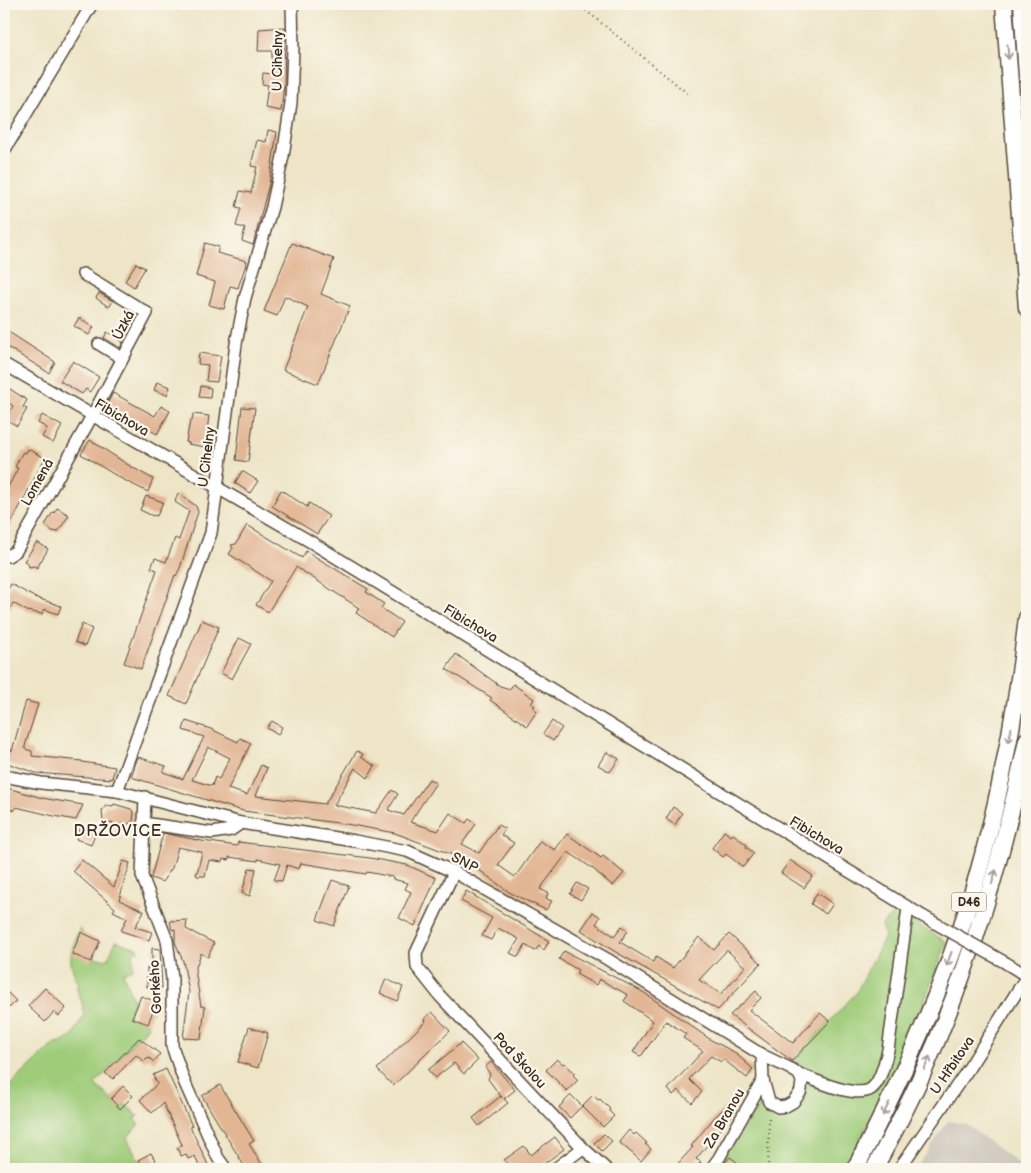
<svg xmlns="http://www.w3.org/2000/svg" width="1031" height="1173" font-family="'Balsamiq Sans',sans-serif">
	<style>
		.industrial { fill: #c9c3b8 }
		.green { fill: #9fcc79; stroke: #6d7b4c }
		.building { fill: #e2b694; fill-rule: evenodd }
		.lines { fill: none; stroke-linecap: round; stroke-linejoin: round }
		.minor-casing { stroke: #564637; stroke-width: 14 }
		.highway-casing { stroke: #564637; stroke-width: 19 }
		.path { stroke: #564637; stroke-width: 2; stroke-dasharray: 1 4; stroke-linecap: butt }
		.minor { stroke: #fff; stroke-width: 11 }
		.highway { stroke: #fff; stroke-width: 16 }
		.minor-bridge-casing { stroke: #564637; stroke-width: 14; stroke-linecap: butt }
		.minor-bridge { stroke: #fff; stroke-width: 11 }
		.oneway { stroke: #a79f9a }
		.labels { text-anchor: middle; stroke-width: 4.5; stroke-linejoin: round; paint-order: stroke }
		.shield { fill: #fbf7ec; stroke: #75685c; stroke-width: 1 }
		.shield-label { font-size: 12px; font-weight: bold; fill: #3b2a1e }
		.street-label { font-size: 14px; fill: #3b2a1e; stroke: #fbf7ec }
		.quarter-label { font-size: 16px; letter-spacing: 1px; fill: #3b2a1e; stroke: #fbf7ec }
	</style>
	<rect width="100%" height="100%" fill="#fbf7ec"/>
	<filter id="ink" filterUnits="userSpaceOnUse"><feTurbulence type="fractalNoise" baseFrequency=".02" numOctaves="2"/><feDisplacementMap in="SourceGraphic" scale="10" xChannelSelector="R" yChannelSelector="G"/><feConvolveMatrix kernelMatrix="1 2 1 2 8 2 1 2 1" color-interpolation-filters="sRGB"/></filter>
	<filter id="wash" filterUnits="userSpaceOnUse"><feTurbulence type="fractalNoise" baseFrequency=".0096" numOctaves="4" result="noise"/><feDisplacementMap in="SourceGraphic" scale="20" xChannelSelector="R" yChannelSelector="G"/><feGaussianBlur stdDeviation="1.12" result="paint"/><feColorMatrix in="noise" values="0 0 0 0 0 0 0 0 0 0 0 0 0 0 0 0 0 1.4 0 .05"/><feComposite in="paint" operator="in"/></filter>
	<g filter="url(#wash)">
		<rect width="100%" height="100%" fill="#eee5c7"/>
		<path class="industrial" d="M 948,1121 L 966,1124 L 1025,1169 L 916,1169 Z"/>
		<g class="green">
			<path d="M 895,912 L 947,942 L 913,1030 L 879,1104 L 844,1169 L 714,1169 L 758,1108 L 780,1114 L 803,1104 L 810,1075 L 795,1059 L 856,993 L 885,937 L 882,925 Z"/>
			<path d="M 80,928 L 82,932 L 73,953 L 92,961 L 94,957 L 107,960 L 116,941 L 138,948 L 138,951 L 133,953 L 133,969 L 123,973 L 133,999 L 132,1000 L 134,1001 L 128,1016 L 148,1024 L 148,1027 L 95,1084 L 120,1108 L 125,1104 L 138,1116 L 134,1119 L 139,1124 L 127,1138 L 143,1169 L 4,1169 L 4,1091 L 56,1042 L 58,1044 L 72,1037 L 84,1015 L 82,1003 L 76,987 L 79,984 C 66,960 70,952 80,928 Z"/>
		</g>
		<g id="blocks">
			<g class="building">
				<path d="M 285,27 L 284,85 L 281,111 L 265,108 L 268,85 L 262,84 L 263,73 L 272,74 L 272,51 L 258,51 L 259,29 Z"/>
				<path d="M 268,130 L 277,132 L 269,184 L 253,245 L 242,241 L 245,228 L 236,226 L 241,208 L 236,207 L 240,191 L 251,193 L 257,167 L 251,166 L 257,140 L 266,142 Z"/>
				<path d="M 205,243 L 219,247 L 217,253 L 247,261 L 238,288 L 230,286 L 224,309 L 209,305 L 215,282 L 196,276 Z"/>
				<path d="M 292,243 L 334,259 L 321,294 L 350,306 L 318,384 L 283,370 L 308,307 L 285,296 L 277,316 L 264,311 Z"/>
				<path d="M 136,263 L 145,268 L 134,287 L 125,281 Z"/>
				<path d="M 99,293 L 113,301 L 109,307 L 96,298 Z"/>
				<path d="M 79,318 L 94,327 L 89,335 L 74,326 Z"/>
				<path d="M 4,329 L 55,362 L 49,373 L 4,345 Z"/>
				<path d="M 107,332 L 123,342 L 120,348 L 104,338 Z"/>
				<path d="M 199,353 L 221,356 L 217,382 L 206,381 L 208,365 L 198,364 Z"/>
				<path d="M 73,361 L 99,377 L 90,392 L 86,389 L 82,394 L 60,381 Z"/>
				<path d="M 157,382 L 170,387 L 167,395 L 154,390 Z"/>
				<path d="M 201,386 L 211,388 L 210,398 L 199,397 Z"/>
				<path d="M 10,389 L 27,400 L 23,407 L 27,409 L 17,426 L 5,419 L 13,406 L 4,400 Z"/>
				<path d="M 113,393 L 155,416 L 161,406 L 170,411 L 157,434 L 106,406 Z"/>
				<path d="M 242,407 L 255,408 L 248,462 L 236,460 Z"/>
				<path d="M 193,414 L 209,416 L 205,447 L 188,444 L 189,443 L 186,442 L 190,421 L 192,421 Z"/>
				<path d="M 42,415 L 62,426 L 53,443 L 42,437 L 47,428 L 38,423 Z"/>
				<path d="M 90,440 L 130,466 L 153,479 L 148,492 L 120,478 L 81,454 Z"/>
				<path d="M 28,449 L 45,458 L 4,537 L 4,484 L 8,487 L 18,468 L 15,467 L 19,459 L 23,452 L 26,453 Z"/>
				<path d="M 242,471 L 258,481 L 250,493 L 235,483 Z"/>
				<path d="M 281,490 L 307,507 L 309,503 L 329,516 L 317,534 L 272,506 Z"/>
				<path d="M 178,493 L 196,506 L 198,512 L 180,568 L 176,576 L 175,575 L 141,669 L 124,663 L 157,570 L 151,568 L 155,558 L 166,562 L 175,538 L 179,540 L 189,511 L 175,502 Z"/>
				<path d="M 146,496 L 163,502 L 157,516 L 154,515 L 153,516 L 140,510 Z"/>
				<path d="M 57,508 L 69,515 L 58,532 L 52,531 L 45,525 L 53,512 L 54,513 Z"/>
				<path d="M 247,525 L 302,558 L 306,551 L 368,589 L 366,592 L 384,604 L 381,608 L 402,622 L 392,637 L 356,613 L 359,608 L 296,567 L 268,612 L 256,605 L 271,581 L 229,554 L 233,548 L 231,545 L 236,544 Z"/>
				<path d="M 37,542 L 48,549 L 37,568 L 34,566 L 29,567 L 28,563 L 24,561 Z"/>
				<path d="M 11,584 L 34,597 L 61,606 L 58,614 L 44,609 L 42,614 L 27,611 L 13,603 L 4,620 L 4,596 Z"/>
				<path d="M 202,620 L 219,627 L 186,704 L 169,696 Z"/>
				<path d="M 82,624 L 92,629 L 85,646 L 75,642 Z"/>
				<path d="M 239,638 L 251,644 L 232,679 L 221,673 Z"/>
				<path d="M 456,654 L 500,686 L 510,689 L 513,684 L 534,699 L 531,704 L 535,706 L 533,708 L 537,711 L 527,726 L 490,700 L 492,698 L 446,669 Z"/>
				<path d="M 26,701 L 38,704 L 25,746 L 25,749 L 32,751 L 32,756 L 82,761 L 82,762 L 115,767 L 112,779 L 36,773 L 4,762 L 4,747 L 12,751 Z"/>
				<path d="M 186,721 L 211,729 L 238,742 L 240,738 L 251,743 L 228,789 L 247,795 L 261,765 L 267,768 L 256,796 L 325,804 L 357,751 L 363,754 L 361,757 L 375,766 L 368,778 L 355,768 L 334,805 L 376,813 L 392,790 L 398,794 L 388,810 L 404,815 L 429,779 L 436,783 L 410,822 L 438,831 L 450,813 L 466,823 L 469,819 L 476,824 L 462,844 L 479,853 L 498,825 L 505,829 L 501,835 L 514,843 L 498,865 L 515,877 L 540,841 L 555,850 L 567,834 L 601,858 L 603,856 L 624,873 L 613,886 L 592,868 L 568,852 L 540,889 L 548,893 L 546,899 L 552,901 L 546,910 L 509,892 L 471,864 L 453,855 L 395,833 L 346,824 L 243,811 L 131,777 L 138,757 L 166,766 L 163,772 L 183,779 L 204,737 L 183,730 ZM 208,747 L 230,758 L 219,779 L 215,777 L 212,786 L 192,780 Z"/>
				<path d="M 272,721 L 282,727 L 278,735 L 267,728 Z"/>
				<path d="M 552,721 L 562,728 L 553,741 L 543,734 Z"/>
				<path d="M 607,752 L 619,759 L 610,772 L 598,765 Z"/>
				<path d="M 4,787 L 42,798 L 83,805 L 76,820 L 54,816 L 16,807 L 14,811 L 4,805 Z"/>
				<path d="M 114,804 L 131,809 L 134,813 L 133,821 L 129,824 L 122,823 L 122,825 L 103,822 L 102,810 L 105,808 L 105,805 L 113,806 Z"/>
				<path d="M 673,807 L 682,813 L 675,825 L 666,819 Z"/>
				<path d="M 81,827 L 96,833 L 91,845 L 76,839 Z"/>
				<path d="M 724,831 L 731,836 L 733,834 L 747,845 L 746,847 L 754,853 L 743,867 L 726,854 L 723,857 L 712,848 Z"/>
				<path d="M 163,833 L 202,841 L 237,846 L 238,842 L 370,858 L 407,865 L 436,878 L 415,926 L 399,918 L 411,892 L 405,889 L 408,883 L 393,879 L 393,877 L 367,872 L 366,874 L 301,863 L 299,869 L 287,865 L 282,881 L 274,880 L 280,864 L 258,859 L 258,861 L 229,857 L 229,860 L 223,859 L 222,862 L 209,860 L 205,876 L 197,876 L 196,874 L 198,869 L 202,852 L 178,847 L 172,868 L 162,882 L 151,878 Z"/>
				<path d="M 82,860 L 114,887 L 123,861 L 130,863 L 119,900 L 144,911 L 135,927 L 152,932 L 149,940 L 121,931 L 127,918 L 113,911 L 115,908 L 73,871 Z"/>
				<path d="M 790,860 L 813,876 L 804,888 L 781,873 Z"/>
				<path d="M 249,868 L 256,869 L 250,896 L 242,893 Z"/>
				<path d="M 332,880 L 349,886 L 334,926 L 317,920 Z"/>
				<path d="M 577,883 L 588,889 L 581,900 L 570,894 Z"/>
				<path d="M 466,891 L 549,941 L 544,950 L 539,946 L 535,951 L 525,945 L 518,957 L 510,953 L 519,939 L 498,928 L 491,940 L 482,936 L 492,918 L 461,901 Z"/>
				<path d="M 817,893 L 833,904 L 826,914 L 811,904 Z"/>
				<path d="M 593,912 L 600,917 L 596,924 L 614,936 L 622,926 L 628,931 L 620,942 L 653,962 L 656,957 L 673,968 L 699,937 L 714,950 L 729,934 L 761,963 L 718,1010 L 614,951 L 581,930 ZM 727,950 L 745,967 L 721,994 L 699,980 Z"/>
				<path d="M 187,920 L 186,929 L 214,943 L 208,957 L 201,953 L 195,970 L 201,1006 L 205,1007 L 201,1039 L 183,1038 L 189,992 L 183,961 L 175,942 L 175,929 L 172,930 L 170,921 Z"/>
				<path d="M 81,932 L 100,941 L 91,962 L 72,954 Z"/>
				<path d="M 152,948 L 160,949 L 162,988 L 147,987 L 147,968 L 152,968 Z"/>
				<path d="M 564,951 L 643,992 L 711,1040 L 734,1052 L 753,1069 L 747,1078 L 723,1059 L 721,1062 L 711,1056 L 689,1079 L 702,1092 L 692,1103 L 678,1090 L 673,1095 L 668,1089 L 703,1051 L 683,1038 L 686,1034 L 666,1021 L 642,1055 L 640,1056 L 633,1052 L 653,1021 L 624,1001 L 628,995 L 599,979 L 596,985 L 576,974 L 578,970 L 559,959 Z"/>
				<path d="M 386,979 L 403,987 L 397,1001 L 380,993 Z"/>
				<path d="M 45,988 L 66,1008 L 59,1016 L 54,1012 L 45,1022 L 28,1006 Z"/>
				<path d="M 4,989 L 16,1001 L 9,1008 L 4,1003 Z"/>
				<path d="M 756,991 L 761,998 L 749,1010 L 793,1043 L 820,1013 L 830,1021 L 792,1061 L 730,1015 Z"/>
				<path d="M 141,996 L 154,1001 L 151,1007 L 154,1008 L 148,1024 L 132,1018 Z"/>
				<path d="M 432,1012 L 450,1031 L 393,1086 L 377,1069 L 426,1021 L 424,1019 Z"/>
				<path d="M 249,1027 L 268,1033 L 258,1068 L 238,1062 Z"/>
				<path d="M 139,1038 L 160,1054 L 154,1062 L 149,1058 L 144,1061 L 136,1055 L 113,1079 L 105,1073 Z"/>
				<path d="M 461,1043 L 478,1060 L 464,1074 L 454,1063 L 435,1078 L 428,1070 Z"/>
				<path d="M 557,1059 L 563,1064 L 564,1063 L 575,1073 L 573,1075 L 578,1080 L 567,1091 L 546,1070 Z"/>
				<path d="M 491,1062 L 515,1090 L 504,1099 L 508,1103 L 479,1126 L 473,1118 L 501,1096 L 502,1098 L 488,1079 L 490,1074 L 485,1067 Z"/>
				<path d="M 166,1069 L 192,1126 L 190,1126 L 210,1169 L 200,1169 L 195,1156 L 188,1159 L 186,1154 L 181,1156 L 177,1148 L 182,1145 L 163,1103 L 152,1113 L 140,1100 L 157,1084 L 153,1075 Z"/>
				<path d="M 220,1085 L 254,1141 L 249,1144 L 265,1169 L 246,1169 L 202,1096 Z"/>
				<path d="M 123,1086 L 133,1096 L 120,1109 L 111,1099 Z"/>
				<path d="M 571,1095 L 582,1106 L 570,1118 L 559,1107 Z"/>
				<path d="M 593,1095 L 598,1100 L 600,1099 L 610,1109 L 609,1111 L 614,1116 L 603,1127 L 582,1106 Z"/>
				<path d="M 728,1104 L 736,1110 L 696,1159 L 701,1162 L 694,1169 L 673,1169 L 693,1147 L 691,1146 L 713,1119 Z"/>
				<path d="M 629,1130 L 634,1135 L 636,1133 L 647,1143 L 645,1144 L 651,1149 L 641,1161 L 619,1142 Z"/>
				<path d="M 604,1134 L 612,1141 L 602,1151 L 594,1143 Z"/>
				<path d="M 555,1137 L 564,1149 L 537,1169 L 511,1169 L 504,1160 L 524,1146 L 531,1155 Z"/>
				<path d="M 151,1153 L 160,1169 L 143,1169 L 138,1160 Z"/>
				<path d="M 730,1157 L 738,1163 L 732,1169 L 725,1163 Z"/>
			</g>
		</g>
	</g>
	<g filter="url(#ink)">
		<use href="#blocks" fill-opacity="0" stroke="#564637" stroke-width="1"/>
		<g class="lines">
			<defs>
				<g id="minor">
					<path d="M 4,151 L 92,4"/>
					<path d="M 99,344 L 122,358"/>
					<path d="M 4,364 L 311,542 L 919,914"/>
					<path d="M 4,555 L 8,556 L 16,551 L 92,416 L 147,313 L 83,274"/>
					<path d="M 4,776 L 41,783 L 117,791 L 241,823 L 355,841 L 407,851 L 454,872 L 607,959 L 762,1055 L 791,1069 L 799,1074 L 802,1081 L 801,1090 L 800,1093 L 793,1102 L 786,1106 L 778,1107 L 769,1102 L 763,1080 L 762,1055"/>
					<path d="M 117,791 L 211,533 L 236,344 L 245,298 L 272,207 L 283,156 L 291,103 L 293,48 L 292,4"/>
					<path d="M 145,797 L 142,876 L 167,940 L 172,978 L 172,1046 L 184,1081 L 218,1158 L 226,1169"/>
					<path d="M 143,823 L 212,833 L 231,830 L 241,823"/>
					<path d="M 454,872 L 416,953 L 417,967 L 440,996 L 583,1148 L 606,1169"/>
					<path d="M 1006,963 L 1027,976"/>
					<path d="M 799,1074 C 814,1080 856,1099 871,1089 C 881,1082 885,1061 888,1050 L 908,908"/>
					<path d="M 555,1169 L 583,1148"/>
					<path d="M 711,1169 L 719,1158 L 763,1080"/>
					<path d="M 899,1169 L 967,1071 L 1027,976"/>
				</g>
				<g id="highway">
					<path d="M 1004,4 L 1027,308"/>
					<path d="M 1022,4 L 1027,76"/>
					<path d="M 855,1169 C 907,1069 954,965 983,855 C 1004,777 1018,698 1027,618"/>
					<path d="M 874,1169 C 892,1136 910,1102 925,1068 C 972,963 1004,852 1027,740"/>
				</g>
			</defs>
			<use href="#minor" class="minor-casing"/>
			<use href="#highway" class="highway-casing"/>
			<g class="path">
				<path d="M 578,4 L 687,93"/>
				<path d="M 768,1169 L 769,1114"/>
			</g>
			<use href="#minor" class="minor"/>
			<use href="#highway" class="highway"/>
			<defs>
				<path id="minor-bridge" d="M 919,914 L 1006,963"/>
			</defs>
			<use href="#minor-bridge" class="minor-bridge-casing"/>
			<use href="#minor-bridge" class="minor-bridge"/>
		</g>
		<defs><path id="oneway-shaft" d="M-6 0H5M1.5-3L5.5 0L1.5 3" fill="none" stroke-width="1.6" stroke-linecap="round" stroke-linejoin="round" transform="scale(1.25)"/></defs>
		<g class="oneway">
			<use href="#oneway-shaft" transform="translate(1008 52) rotate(86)"/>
			<use href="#oneway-shaft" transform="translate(1010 735) rotate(101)"/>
			<use href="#oneway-shaft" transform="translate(994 877) rotate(-73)"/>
			<use href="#oneway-shaft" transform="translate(949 959) rotate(110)"/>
			<use href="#oneway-shaft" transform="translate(927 1063) rotate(-67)"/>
			<use href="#oneway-shaft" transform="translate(886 1109) rotate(116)"/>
		</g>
	</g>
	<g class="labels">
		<rect class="shield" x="951.5" y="892.5" width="35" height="19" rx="4"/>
		<g class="shield-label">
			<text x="969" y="906">D46</text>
		</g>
		<g class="street-label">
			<text transform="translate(277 61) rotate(-89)" y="5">U Cihelny</text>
			<text transform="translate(123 325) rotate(-63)" y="5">Úzká</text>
			<text transform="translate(122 417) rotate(30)" y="5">Fibichova</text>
			<text transform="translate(206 457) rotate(-83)" y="5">U Cihelny</text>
			<text transform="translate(37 482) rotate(-61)" y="5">Lomená</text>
			<text transform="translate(471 623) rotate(31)" y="5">Fibichova</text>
			<text transform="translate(817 835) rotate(31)" y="5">Fibichova</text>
			<text transform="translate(465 862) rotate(28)" y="5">SNP</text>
			<text transform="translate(155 987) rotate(-93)" y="5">Gorkého</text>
			<text transform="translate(520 1060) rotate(47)" y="5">Pod Školou</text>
			<text transform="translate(952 1065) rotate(-56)" y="5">U Hřbitova</text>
			<text transform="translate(724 1118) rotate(-60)" y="5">Za Branou</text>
		</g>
		<g class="quarter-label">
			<text x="118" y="836">DRŽOVICE</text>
		</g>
	</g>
	<rect width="1031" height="1173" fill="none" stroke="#fbf7ec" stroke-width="20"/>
</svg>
